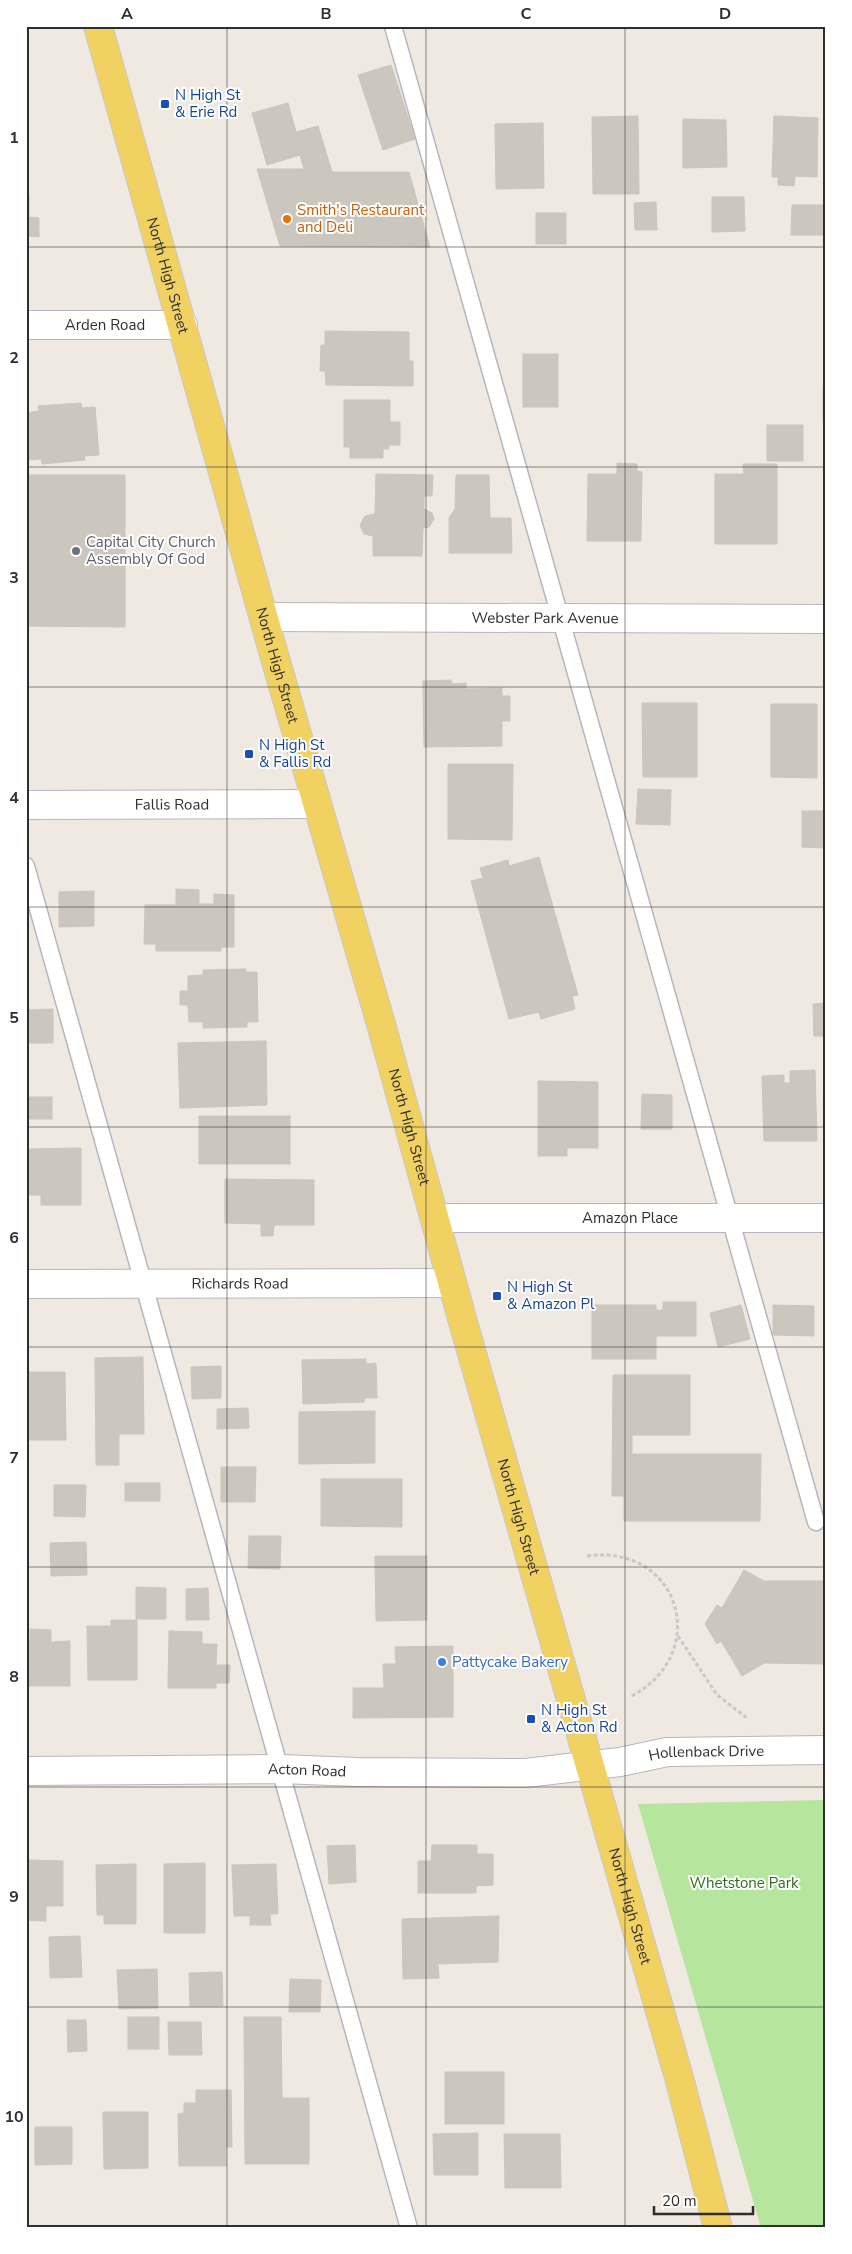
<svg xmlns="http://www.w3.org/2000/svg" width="852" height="2254" font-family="'Nunito Sans',sans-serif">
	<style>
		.green { fill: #b6e59e }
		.building { fill: #cbc7bf; stroke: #cbc5ba }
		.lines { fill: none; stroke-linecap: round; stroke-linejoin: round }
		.service-casing { stroke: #b4b7c1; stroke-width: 19 }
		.minor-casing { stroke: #b4b7c1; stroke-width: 30 }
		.primary-casing { stroke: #c9c9c9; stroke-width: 30 }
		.path { stroke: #c9c9c9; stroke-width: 3; stroke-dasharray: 4 2.5; stroke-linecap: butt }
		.service { stroke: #fff; stroke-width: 16 }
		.minor { stroke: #fff; stroke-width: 28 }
		.primary { stroke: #f2d163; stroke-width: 28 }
		.grid { fill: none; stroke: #2e2e2e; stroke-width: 1; stroke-opacity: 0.55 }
		.transit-dot { fill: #1a4fb4; stroke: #fff; stroke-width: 2 }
		.food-dot { fill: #e8710a; stroke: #fff; stroke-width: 2 }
		.worship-dot { fill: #6b7280; stroke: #fff; stroke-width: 2 }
		.shop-dot { fill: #3f7fe0; stroke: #fff; stroke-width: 2 }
		.labels { text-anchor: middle; stroke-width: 4; stroke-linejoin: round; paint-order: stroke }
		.transit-label { font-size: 15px; fill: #164399; stroke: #fff; text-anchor: start }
		.food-label { font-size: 15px; fill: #c56008; stroke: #fff; text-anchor: start }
		.street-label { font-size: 15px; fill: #2e2e2e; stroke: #fff }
		.worship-label { font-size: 15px; fill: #5b616d; stroke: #fff; text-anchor: start }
		.shop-label { font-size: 15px; fill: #366cbe; stroke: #fff; text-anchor: start }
		.park-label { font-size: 15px; fill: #2c6e1b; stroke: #fff }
		.neatline { fill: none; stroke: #2e2e2e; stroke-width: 2 }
		.grid-label { font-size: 16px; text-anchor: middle; font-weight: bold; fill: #2e2e2e }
	</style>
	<rect width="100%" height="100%" fill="#efe9e1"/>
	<path class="green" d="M 826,1800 L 826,2228 L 761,2228 L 638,1804 Z"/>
	<g class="building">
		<path d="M 391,65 L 415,139 L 383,150 L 358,75 Z"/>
		<path d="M 288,103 L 296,132 L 318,126 L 332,172 L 409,172 L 430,247 L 280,246 L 257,169 L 304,169 L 300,155 L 267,165 L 252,113 Z"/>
		<path d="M 638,116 L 639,194 L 593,194 L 592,117 Z"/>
		<path d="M 774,116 L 818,118 L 817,177 L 795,176 L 794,186 L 778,185 L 778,177 L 772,177 Z"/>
		<path d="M 683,119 L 726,120 L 727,167 L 683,168 Z"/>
		<path d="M 543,123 L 544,188 L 496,189 L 495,124 Z"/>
		<path d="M 26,193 L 29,194 L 29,217 L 39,218 L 39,237 L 27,236 L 26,259 Z"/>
		<path d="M 712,197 L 744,197 L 745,231 L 712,232 Z"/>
		<path d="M 656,202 L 657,230 L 635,230 L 634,203 Z"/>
		<path d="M 792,205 L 826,205 L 826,235 L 791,235 Z"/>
		<rect x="536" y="213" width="30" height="31"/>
		<path d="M 325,331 L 409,332 L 409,361 L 413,361 L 413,386 L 326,385 L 325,371 L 320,371 L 321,345 L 325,345 Z"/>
		<rect x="523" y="354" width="35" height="53"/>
		<rect x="823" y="388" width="3" height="31"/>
		<path d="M 344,400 L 390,400 L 390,422 L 400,422 L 400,445 L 389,445 L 389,449 L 383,449 L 383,458 L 350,458 L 350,447 L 344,447 Z"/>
		<path d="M 81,403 L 82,408 L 95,407 L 99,455 L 84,456 L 85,460 L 42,464 L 41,459 L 26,460 L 26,413 L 39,411 L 38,406 Z"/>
		<rect x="767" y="425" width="36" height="36"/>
		<path d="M 617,463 L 637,464 L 637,471 L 642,472 L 641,541 L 587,541 L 588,474 L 617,474 Z"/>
		<path d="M 743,464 L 777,464 L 777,544 L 715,544 L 715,474 L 744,474 Z"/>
		<path d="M 376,474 L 433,475 L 432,496 L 424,496 L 424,509 L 432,513 L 434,519 L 429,527 L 423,528 L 422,556 L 373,556 L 373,536 L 364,534 L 360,525 L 365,516 L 375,514 Z"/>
		<path d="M 26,475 L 125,475 L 125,627 L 26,626 Z"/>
		<path d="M 456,475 L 489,475 L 490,518 L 511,518 L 512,553 L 449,553 L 449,518 L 455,509 Z"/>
		<path d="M 451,680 L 452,684 L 466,683 L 466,689 L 502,688 L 502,696 L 510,696 L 510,721 L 502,721 L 502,746 L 424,747 L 423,681 Z"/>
		<path d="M 642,703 L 697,703 L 697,777 L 643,777 Z"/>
		<path d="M 771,704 L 817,704 L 817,778 L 771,777 Z"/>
		<path d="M 448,764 L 513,764 L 512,840 L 448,839 Z"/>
		<path d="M 638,789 L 671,790 L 670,825 L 636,824 Z"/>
		<path d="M 802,811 L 826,811 L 826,848 L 802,847 Z"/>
		<path d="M 539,857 L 578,995 L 572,996 L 575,1009 L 541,1019 L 539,1012 L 509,1019 L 471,881 L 483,878 L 480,868 L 508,860 L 509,866 Z"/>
		<path d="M 176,889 L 199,890 L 199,904 L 214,904 L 214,894 L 234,895 L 234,947 L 221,947 L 221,951 L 156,951 L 156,944 L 144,944 L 145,905 L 176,905 Z"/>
		<path d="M 94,891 L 94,926 L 59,927 L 59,892 Z"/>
		<path d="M 246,969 L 246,972 L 257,972 L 258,1022 L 247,1022 L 247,1027 L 203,1028 L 203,1022 L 189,1022 L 188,1005 L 180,1005 L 180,991 L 188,991 L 188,976 L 203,975 L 203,970 Z"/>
		<path d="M 826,1003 L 826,1036 L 814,1036 L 813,1004 Z"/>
		<path d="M 53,1009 L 53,1043 L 26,1043 L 26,1010 Z"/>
		<path d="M 266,1041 L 267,1105 L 180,1108 L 178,1043 Z"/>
		<path d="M 815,1070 L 817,1141 L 764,1141 L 762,1076 L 784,1075 L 784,1083 L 790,1083 L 790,1071 Z"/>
		<path d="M 538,1081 L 598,1082 L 598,1148 L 567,1148 L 567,1156 L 538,1156 Z"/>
		<path d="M 642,1094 L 672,1095 L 672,1129 L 641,1129 Z"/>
		<rect x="26" y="1097" width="26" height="22"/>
		<rect x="199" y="1116" width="91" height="48"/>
		<path d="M 81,1148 L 81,1205 L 41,1205 L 41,1195 L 26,1195 L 26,1149 Z"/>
		<path d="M 225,1179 L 314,1180 L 314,1225 L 274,1225 L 273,1236 L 261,1236 L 261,1224 L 225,1223 Z"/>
		<path d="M 663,1302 L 696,1302 L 696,1336 L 656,1336 L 656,1359 L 592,1359 L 592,1305 L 656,1305 L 656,1310 L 663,1310 Z"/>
		<path d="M 741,1305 L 750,1339 L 718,1347 L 710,1313 Z"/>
		<path d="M 773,1305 L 814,1306 L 814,1336 L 773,1335 Z"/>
		<path d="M 143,1357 L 144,1434 L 119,1434 L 119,1465 L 96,1465 L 95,1358 Z"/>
		<path d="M 366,1359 L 366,1364 L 376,1363 L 377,1398 L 365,1398 L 364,1402 L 303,1404 L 302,1360 Z"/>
		<path d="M 221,1366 L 221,1398 L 192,1399 L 191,1367 Z"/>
		<path d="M 26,1372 L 65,1372 L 66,1440 L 26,1440 Z"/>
		<path d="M 613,1375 L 690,1375 L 690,1435 L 632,1435 L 632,1454 L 761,1454 L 760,1521 L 624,1521 L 624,1496 L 612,1496 Z"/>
		<path d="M 248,1408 L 249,1428 L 217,1429 L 217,1409 Z"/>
		<path d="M 375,1411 L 375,1463 L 299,1464 L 299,1412 Z"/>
		<path d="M 221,1467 L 256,1467 L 255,1502 L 221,1502 Z"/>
		<path d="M 321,1479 L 402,1479 L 402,1527 L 321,1526 Z"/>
		<rect x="125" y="1483" width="35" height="18"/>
		<path d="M 54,1485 L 86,1485 L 85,1517 L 54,1516 Z"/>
		<path d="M 249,1536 L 281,1536 L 280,1569 L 248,1568 Z"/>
		<path d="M 86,1542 L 87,1575 L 51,1576 L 50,1543 Z"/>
		<path d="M 375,1556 L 427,1556 L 427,1620 L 376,1621 Z"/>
		<path d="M 744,1570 L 764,1581 L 826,1581 L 826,1664 L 764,1663 L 742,1676 L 721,1641 L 717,1644 L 705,1624 L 717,1605 L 722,1608 Z"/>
		<path d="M 136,1587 L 166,1588 L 166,1619 L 136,1619 Z"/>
		<path d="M 208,1588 L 209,1620 L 186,1620 L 186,1589 Z"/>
		<path d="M 111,1620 L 137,1620 L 137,1680 L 88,1680 L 87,1626 L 111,1626 Z"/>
		<path d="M 30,1629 L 51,1630 L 51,1642 L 70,1641 L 70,1686 L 29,1686 Z"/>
		<path d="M 169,1631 L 202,1632 L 202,1644 L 217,1644 L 216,1665 L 230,1665 L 229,1683 L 216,1683 L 216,1688 L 168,1688 Z"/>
		<path d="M 453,1646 L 453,1717 L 353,1718 L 353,1688 L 384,1688 L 383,1664 L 396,1664 L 395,1647 Z"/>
		<path d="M 355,1845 L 356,1882 L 329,1884 L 327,1846 Z"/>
		<path d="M 432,1845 L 477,1845 L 477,1854 L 493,1854 L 493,1885 L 476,1886 L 476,1893 L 418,1893 L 418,1861 L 431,1861 Z"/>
		<path d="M 26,1860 L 63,1861 L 63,1906 L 46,1906 L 46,1921 L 26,1920 Z"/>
		<path d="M 205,1863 L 205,1933 L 164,1933 L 164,1864 Z"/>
		<path d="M 136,1864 L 136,1924 L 104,1924 L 104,1915 L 97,1915 L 96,1865 Z"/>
		<path d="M 276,1864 L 278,1914 L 270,1914 L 271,1925 L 250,1925 L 250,1916 L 234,1916 L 232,1865 Z"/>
		<path d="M 499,1916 L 498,1962 L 438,1964 L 439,1978 L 403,1979 L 402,1919 Z"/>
		<path d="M 80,1936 L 82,1977 L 50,1978 L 49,1937 Z"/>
		<path d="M 157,1969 L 158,2008 L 119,2009 L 117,1970 Z"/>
		<path d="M 222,1972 L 223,2006 L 190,2006 L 189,1973 Z"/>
		<path d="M 290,1979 L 321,1980 L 320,2012 L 289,2012 Z"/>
		<rect x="128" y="2017" width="31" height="32"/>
		<path d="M 244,2017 L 281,2017 L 282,2098 L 309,2098 L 309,2164 L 245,2164 Z"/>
		<path d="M 67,2020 L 86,2020 L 87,2051 L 68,2052 Z"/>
		<path d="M 168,2022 L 201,2022 L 202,2055 L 169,2055 Z"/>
		<rect x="445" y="2072" width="59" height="52"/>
		<path d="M 196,2090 L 231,2090 L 232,2147 L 226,2147 L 226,2166 L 179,2166 L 178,2114 L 184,2113 L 184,2103 L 196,2103 Z"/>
		<path d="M 103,2112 L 148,2112 L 148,2168 L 104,2169 Z"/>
		<path d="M 35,2127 L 72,2127 L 72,2164 L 35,2165 Z"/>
		<path d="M 478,2133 L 478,2175 L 434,2175 L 433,2134 Z"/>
		<path d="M 504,2134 L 560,2134 L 561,2188 L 505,2188 Z"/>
	</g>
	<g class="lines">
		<defs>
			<g id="service">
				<path d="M 393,26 L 816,1522"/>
				<path d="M 26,866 L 409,2228"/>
			</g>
			<g id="minor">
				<path id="s1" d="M 26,325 L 183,325"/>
				<path id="s2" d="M 264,617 L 826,619"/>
				<path id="s3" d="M 26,805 L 317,804"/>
				<path id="s4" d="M 435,1218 L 826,1218"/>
				<path id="s5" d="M 26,1284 L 452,1283"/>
				<path id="s6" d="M 26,1771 L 281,1769 L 357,1772 L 526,1773 L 620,1762 L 667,1752 L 826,1750"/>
			</g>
			<g id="primary">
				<path id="s7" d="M 98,26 L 273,651 L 381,1024 L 463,1322 L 680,2081 L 718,2228"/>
			</g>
		</defs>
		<use href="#service" class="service-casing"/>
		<use href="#minor" class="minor-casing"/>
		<use href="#primary" class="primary-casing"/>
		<g class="path">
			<path d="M 587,1556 C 680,1543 713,1654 630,1697"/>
			<path d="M 678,1636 L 717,1695 L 747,1718"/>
		</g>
		<use href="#service" class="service"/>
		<use href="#minor" class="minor"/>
		<use href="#primary" class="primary"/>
	</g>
	<path class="grid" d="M 227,26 L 227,2228M 426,26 L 426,2228M 625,26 L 625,2228M 26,247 L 826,247M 26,467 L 826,467M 26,687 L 826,687M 26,907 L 826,907M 26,1127 L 826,1127M 26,1347 L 826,1347M 26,1567 L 826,1567M 26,1787 L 826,1787M 26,2007 L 826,2007"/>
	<g class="transit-dot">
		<rect x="160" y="99" width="10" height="10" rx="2.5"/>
		<rect x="244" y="749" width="10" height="10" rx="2.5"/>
		<rect x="492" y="1291" width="10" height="10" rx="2.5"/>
		<rect x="526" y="1714" width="10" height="10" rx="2.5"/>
	</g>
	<circle class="food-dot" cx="287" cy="219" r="5"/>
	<circle class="worship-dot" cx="76" cy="551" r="5"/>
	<circle class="shop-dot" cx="442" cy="1662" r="5"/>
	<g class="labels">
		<g class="transit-label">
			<text x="175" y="100">N High St<tspan x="175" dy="17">&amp; Erie Rd</tspan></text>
			<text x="259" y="750">N High St<tspan x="259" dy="17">&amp; Fallis Rd</tspan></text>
			<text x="507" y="1292">N High St<tspan x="507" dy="17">&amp; Amazon Pl</tspan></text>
			<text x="541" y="1715">N High St<tspan x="541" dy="17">&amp; Acton Rd</tspan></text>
		</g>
		<g class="food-label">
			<text x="297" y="215">Smith's Restaurant<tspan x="297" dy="17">and Deli</tspan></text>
		</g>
		<g class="street-label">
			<text dy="5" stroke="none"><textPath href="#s7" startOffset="259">North High Street</textPath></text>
			<text dy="5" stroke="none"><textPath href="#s1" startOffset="79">Arden Road</textPath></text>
			<text dy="5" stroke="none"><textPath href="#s2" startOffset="281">Webster Park Avenue</textPath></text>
			<text dy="5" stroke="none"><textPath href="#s7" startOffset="664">North High Street</textPath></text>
			<text dy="5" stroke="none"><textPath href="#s3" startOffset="146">Fallis Road</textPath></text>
			<text dy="5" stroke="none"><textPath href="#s7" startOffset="1144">North High Street</textPath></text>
			<text dy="5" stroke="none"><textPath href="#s4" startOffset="195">Amazon Place</textPath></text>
			<text dy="5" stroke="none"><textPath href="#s5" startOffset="214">Richards Road</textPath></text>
			<text dy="5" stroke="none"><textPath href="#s7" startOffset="1549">North High Street</textPath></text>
			<text dy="5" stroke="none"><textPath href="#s6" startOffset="682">Hollenback Drive</textPath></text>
			<text dy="5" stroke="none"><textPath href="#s6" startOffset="281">Acton Road</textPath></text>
			<text dy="5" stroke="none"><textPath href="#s7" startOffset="1954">North High Street</textPath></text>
		</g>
		<g class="worship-label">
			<text x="86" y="547">Capital City Church<tspan x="86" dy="17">Assembly Of God</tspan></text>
		</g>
		<g class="shop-label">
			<text x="452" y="1667">Pattycake Bakery</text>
		</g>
		<g class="park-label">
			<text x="744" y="1888">Whetstone Park</text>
		</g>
	</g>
	<rect width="852" height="2254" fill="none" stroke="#ffffff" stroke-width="55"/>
	<path d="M654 2206v8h99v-8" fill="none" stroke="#2e2e2e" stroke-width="2.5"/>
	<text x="662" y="2206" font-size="15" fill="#2e2e2e" stroke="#ffffff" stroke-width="4" paint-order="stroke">20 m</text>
	<rect x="28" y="28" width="796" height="2198" class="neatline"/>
	<g class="grid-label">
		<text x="127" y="19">A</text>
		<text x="326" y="19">B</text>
		<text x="526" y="19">C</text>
		<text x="725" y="19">D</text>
		<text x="14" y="143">1</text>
		<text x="14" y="363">2</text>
		<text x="14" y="583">3</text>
		<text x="14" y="803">4</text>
		<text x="14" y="1023">5</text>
		<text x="14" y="1243">6</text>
		<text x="14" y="1463">7</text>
		<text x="14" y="1682">8</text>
		<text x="14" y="1902">9</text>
		<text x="14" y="2122">10</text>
	</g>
</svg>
